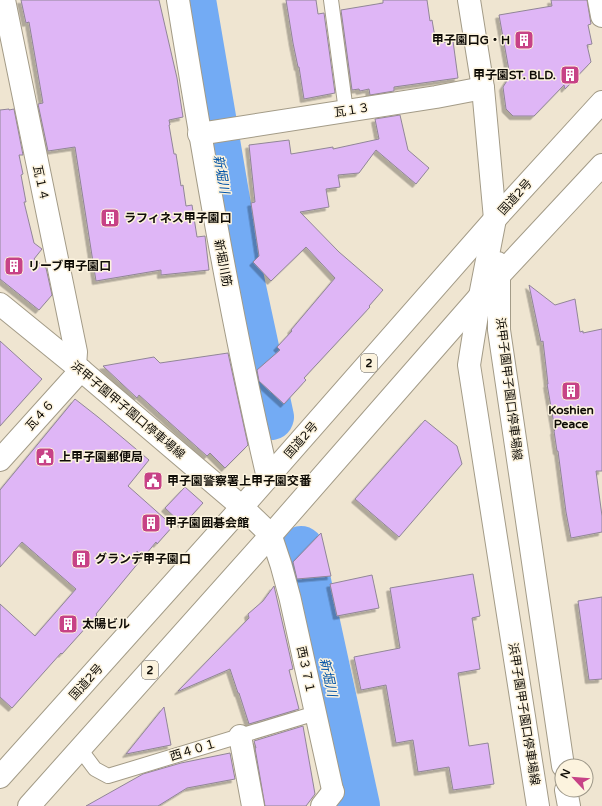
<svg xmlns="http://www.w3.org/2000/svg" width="602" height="806" font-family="'Varela Round','Noto Sans JP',sans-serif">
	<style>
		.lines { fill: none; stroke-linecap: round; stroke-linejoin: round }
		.river { stroke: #73abf4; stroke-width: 46 }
		.building { fill: #dfb6f6; stroke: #918697; filter: url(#shadow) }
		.service-casing { stroke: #a39b87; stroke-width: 16 }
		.pedestrian-casing { stroke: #a39b87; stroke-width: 23 }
		.minor-casing { stroke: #a39b87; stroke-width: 24 }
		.secondary-casing { stroke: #a39b87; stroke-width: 24 }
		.trunk-casing { stroke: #a39b87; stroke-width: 24 }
		.service { stroke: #fff; stroke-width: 14 }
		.pedestrian { stroke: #fff; stroke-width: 21 }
		.minor { stroke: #fff; stroke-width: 22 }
		.secondary { stroke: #fff; stroke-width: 22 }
		.trunk { stroke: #fff; stroke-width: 22 }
		.labels { text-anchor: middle; stroke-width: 3; stroke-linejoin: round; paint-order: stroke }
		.shield { fill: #fcf3de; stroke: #565147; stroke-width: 1 }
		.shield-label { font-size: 11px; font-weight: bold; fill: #0f0c06 }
		.poi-label { font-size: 12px; font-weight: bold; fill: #0f0c06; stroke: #fcf3de; text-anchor: start }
		.street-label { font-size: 12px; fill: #0f0c06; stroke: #fcf3de }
		.water-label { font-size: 13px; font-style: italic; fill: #0053a7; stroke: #fcf3de }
	</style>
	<defs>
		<filter id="shadow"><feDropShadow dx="-3.5" dy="3.5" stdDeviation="0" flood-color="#0004"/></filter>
	</defs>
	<rect width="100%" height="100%" fill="#efe5d1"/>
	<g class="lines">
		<g class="river">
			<path d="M 193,0 L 238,264 L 271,417"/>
			<path d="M 301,549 L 357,806"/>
		</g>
	</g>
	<g class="building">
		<path d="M 21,0 L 159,0 L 177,78 L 183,117 L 169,120 L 170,125 L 169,125 L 174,154 L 176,154 L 181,186 L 183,185 L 186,206 L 192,205 L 197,237 L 205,236 L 209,270 L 161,275 L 161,270 L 96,281 L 75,147 L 48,151 L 38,104 L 43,103 L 29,22 L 26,23 Z"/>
		<path d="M 286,0 L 316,0 L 318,14 L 324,13 L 335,93 L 304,99 L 299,67 L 298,67 L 293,43 Z"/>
		<path d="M 383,0 L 427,0 L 430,21 L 432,20 L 436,43 L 453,41 L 458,78 L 394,87 L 394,91 L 370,95 L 369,89 L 360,91 L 359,89 L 352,90 L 341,10 L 383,3 Z"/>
		<path d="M 551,0 L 587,0 L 591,24 L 588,25 L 592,44 L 587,45 L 591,62 L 565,89 L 564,85 L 534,116 L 513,116 L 506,109 L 503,87 L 510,76 L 499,15 L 552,6 Z"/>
		<path d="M 9,109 L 9,110 L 14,109 L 23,155 L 19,155 L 23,174 L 21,175 L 26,202 L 24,202 L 34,243 L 42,249 L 34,259 L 46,268 L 52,295 L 39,310 L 0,279 L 0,110 Z"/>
		<path d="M 400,115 L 408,150 L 429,168 L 416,184 L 376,150 L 359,173 L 338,175 L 340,187 L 326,189 L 329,207 L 300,212 L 339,252 L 383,290 L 369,306 L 370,307 L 304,378 L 306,380 L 284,404 L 259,381 L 257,370 L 280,350 L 277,347 L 292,331 L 291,330 L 335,278 L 306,247 L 271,281 L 253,262 L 259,256 L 251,203 L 255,202 L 249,145 L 289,140 L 291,154 L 333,147 L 333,149 L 379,139 L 375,119 Z"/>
		<path d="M 529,285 L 555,305 L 575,299 L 580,332 L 583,331 L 583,333 L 602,329 L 602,471 L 596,471 L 602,516 L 602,532 L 571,538 L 566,512 L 558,451 L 557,451 L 554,431 L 555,430 L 547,384 L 548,384 L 543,341 L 541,342 Z"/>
		<path d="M 0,341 L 42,379 L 0,426 Z"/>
		<path d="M 228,353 L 248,445 L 225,468 L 210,453 L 207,456 L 139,395 L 137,398 L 103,366 L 154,357 L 160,363 Z"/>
		<path d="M 75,399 L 98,417 L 149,460 L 128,486 L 173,526 L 157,544 L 156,542 L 142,559 L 137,551 L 139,562 L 96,614 L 97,615 L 62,654 L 61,653 L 12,708 L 0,697 L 0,604 L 35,636 L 76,589 L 22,542 L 0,567 L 0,490 Z"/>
		<path d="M 425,420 L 457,446 L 462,464 L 399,537 L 355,499 Z"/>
		<path d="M 185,487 L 203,503 L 183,525 L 165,508 Z"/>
		<path d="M 321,533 L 331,576 L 297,579 L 293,562 Z"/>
		<path d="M 473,574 L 480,616 L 472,618 L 480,669 L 458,673 L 469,746 L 488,743 L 494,784 L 453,790 L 449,767 L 418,772 L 413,740 L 396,743 L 386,685 L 361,690 L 354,657 L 400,648 L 390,588 Z"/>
		<path d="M 372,575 L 379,608 L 337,616 L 330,584 Z"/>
		<path d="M 274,586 L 293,669 L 289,670 L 299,709 L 249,724 L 239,693 L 238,693 L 230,669 L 179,691 L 178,691 L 249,618 L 248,614 L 263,601 Z"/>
		<path d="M 602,597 L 602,679 L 589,680 L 578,601 Z"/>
		<path d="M 164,707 L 171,745 L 126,754 Z"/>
		<path d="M 303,726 L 315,794 L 306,806 L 265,806 L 255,748 L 256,748 L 254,741 Z"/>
		<path d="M 230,753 L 235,779 L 187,788 L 158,806 L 86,806 L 143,774 L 181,763 Z"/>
	</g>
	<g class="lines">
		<defs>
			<g id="service">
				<path d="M 331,0 L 346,111"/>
				<path d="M 80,749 L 95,769 L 108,776 L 316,713"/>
			</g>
			<path id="pedestrian" d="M 271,535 L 281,565 L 290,598 L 333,792"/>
			<g id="minor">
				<path d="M 4,0 L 76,352 L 75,366"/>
				<path d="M 178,0 C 204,160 231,320 268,478"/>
				<path d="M 469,0 L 483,88 L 495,219"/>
				<path d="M 599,0 L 602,16"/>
				<path d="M 199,134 L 436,97 L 483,88"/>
				<path d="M 0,460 L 81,370"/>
				<path d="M 240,736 L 253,806"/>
				<path d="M 322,806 L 333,792"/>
			</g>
			<g id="secondary">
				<path d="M 495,219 L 480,296 L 469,365 L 538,806"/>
				<path d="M 498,263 L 499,276 L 499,330 L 563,766"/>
				<path d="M 0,304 L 81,370 L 242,507 L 271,535"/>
				<path d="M 566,790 L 569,806"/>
			</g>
			<g id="trunk">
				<path d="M 0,777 L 242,507 L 495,219 L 602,102"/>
				<path d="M 29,806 L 271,535 L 480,296 L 602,165"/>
			</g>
		</defs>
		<use href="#service" class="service-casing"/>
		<use href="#pedestrian" class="pedestrian-casing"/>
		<use href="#minor" class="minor-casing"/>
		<use href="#secondary" class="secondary-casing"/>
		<use href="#trunk" class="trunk-casing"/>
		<use href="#service" class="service"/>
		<use href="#pedestrian" class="pedestrian"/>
		<use href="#minor" class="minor"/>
		<use href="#secondary" class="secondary"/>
		<use href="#trunk" class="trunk"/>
	</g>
	<defs>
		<symbol id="building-square" viewBox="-11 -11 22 22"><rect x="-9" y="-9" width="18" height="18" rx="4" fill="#c74286" stroke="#fcf3de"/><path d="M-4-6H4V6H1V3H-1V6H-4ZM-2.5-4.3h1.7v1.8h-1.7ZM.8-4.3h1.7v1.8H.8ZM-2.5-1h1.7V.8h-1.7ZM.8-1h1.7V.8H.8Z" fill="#fff"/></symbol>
		<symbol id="civic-square" viewBox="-11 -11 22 22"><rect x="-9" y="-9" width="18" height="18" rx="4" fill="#c74286" stroke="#fcf3de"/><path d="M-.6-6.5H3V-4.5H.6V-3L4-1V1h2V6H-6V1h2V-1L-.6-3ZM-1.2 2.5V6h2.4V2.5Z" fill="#fff"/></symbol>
	</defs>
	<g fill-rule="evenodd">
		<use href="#building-square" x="513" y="29" width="22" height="22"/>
		<use href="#building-square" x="559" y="64" width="22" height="22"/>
		<use href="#building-square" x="99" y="207" width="22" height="22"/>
		<use href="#building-square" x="3" y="255" width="22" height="22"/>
		<use href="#building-square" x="560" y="380" width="22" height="22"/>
		<use href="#civic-square" x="34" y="446" width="22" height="22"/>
		<use href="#civic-square" x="142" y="470" width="22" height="22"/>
		<use href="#building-square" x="140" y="512" width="22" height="22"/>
		<use href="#building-square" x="70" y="548" width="22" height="22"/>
		<use href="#building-square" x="57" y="613" width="22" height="22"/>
	</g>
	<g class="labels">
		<g class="shield">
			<rect x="361" y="354" width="16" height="18" rx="3"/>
			<rect x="142" y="661" width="16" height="18" rx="3"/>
		</g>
		<g class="shield-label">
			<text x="369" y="367">2</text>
			<text x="150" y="674">2</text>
		</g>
		<g class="poi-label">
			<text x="510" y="44" text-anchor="end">甲子園口G・H</text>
			<text x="556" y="79" text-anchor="end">甲子園ST. BLD.</text>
			<text x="124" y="222">ラフィネス甲子園口</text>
			<text x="28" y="270">リーブ甲子園口</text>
			<text x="571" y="414" text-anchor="middle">Koshien<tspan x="571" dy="14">Peace</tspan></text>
			<text x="59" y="461">上甲子園郵便局</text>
			<text x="167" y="485">甲子園警察署上甲子園交番</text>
			<text x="165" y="527">甲子園囲碁会館</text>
			<text x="95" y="563">グランデ甲子園口</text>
			<text x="82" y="628">太陽ビル</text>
		</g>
		<g class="street-label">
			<text transform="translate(352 110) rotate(-9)" y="4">瓦１３</text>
			<text transform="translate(41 183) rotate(78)" y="4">瓦１４</text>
			<text transform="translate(515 197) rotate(-48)" y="4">国道2号</text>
			<text transform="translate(223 263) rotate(79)" y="4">新堀川筋</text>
			<text transform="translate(509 389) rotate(83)" y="4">浜甲子園甲子園口停車場線</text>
			<text transform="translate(128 410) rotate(40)" y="4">浜甲子園甲子園口停車場線</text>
			<text transform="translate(40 415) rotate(-48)" y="4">瓦４６</text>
			<text transform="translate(301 440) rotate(-49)" y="4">国道2号</text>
			<text transform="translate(306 670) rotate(78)" y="4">西３７１</text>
			<text transform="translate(86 682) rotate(-48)" y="4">国道2号</text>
			<text transform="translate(524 714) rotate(81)" y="4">浜甲子園甲子園口停車場線</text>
			<text transform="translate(193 750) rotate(-17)" y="4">西４０１</text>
		</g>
		<g class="water-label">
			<text transform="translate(222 174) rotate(80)" y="5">新堀川</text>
			<text transform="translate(329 677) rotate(78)" y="5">新堀川</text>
		</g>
	</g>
	<g transform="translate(574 778) rotate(296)"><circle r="19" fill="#fcf3de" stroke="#9d9788"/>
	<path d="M0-3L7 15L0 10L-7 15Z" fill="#c74286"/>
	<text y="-6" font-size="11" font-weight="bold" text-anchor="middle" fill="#0f0c06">N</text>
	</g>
</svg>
